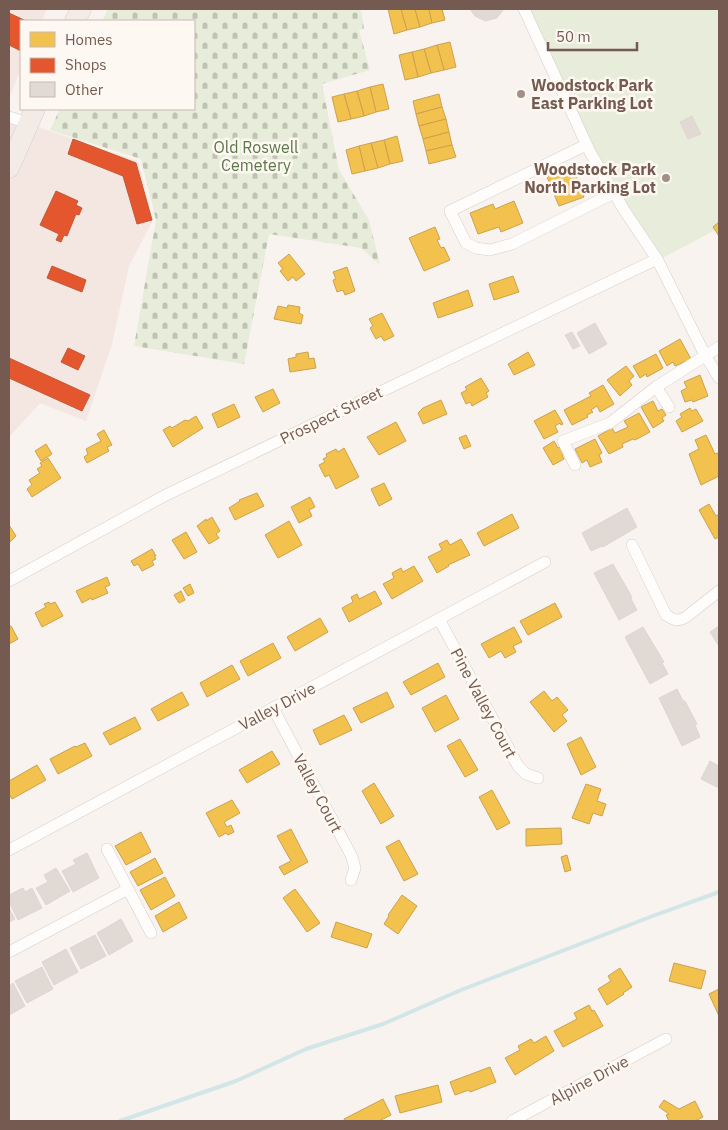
<svg xmlns="http://www.w3.org/2000/svg" width="728" height="1130" font-family="'IBM Plex Sans',sans-serif">
	<style>
		.commercial { fill: #f4e6e0 }
		.cemetery { fill: url(#cemetery-stones) }
		.green { fill: #e7edda }
		.homes { fill: #f2c14e; stroke: #cca24f }
		.shops { fill: #e4572e; stroke: #c25838 }
		.lines { fill: none; stroke-linecap: round; stroke-linejoin: round }
		.stream { stroke: #d2e6e7; stroke-width: 4 }
		.building { fill: #e1d9d4; stroke: #e0d6d1 }
		.minor-casing { stroke: #d5cfca; stroke-width: 12 }
		.trunk-casing { stroke: #d9d0cc; stroke-width: 21 }
		.minor { stroke: #fefdfc; stroke-width: 11 }
		.trunk { stroke: #f2ebe6; stroke-width: 20 }
		.poi-dot { fill: #a29087; stroke: #fef8f2; stroke-width: 2 }
		.labels { text-anchor: middle; stroke-width: 5; stroke-linejoin: round; paint-order: stroke }
		.poi-label { font-size: 16px; font-weight: bold; fill: #745a50; stroke: #fef8f2; text-anchor: start }
		.park-label { font-size: 16px; fill: #5b7849; stroke: #fef8f2 }
		.street-label { font-size: 16px; fill: #745a50; stroke: #fef8f2 }
	</style>
	<defs>
		<pattern id="cemetery-stones" width="16" height="16" patternUnits="userSpaceOnUse" patternTransform="scale(1.25)"><rect width="16" height="16" fill="#e7edda"/><path d="M2 7V4a2 2 0 0 1 4 0v3zM10 15v-3a2 2 0 0 1 4 0v3z" fill="#c0c3b3"/></pattern>
	</defs>
	<rect width="100%" height="100%" fill="#f8f3ee"/>
	<g class="commercial">
		<path d="M 9,9 L 47,9 L 42,21 L 21,21 L 21,69 L 9,98 Z"/>
		<path d="M 9,117 L 138,161 L 153,220 L 129,266 L 112,344 L 86,421 L 40,403 L 9,437 Z"/>
	</g>
	<path class="cemetery" d="M 108,9 L 361,9 L 364,29 L 359,30 L 370,70 L 322,84 L 339,170 L 369,220 L 380,265 L 361,248 L 269,234 L 244,364 L 134,346 L 156,220 L 141,159 L 50,130 L 60,109 L 194,109 L 194,21 L 102,21 Z"/>
	<path class="green" d="M 524,9 L 719,9 L 719,228 L 653,263 L 617,201 Z"/>
	<g class="homes">
		<path d="M 388,9 L 401,9 L 407,30 L 394,34 Z"/>
		<path d="M 401,9 L 415,9 L 420,27 L 407,30 Z"/>
		<path d="M 415,9 L 429,9 L 432,23 L 420,27 Z"/>
		<path d="M 429,9 L 442,9 L 445,20 L 432,23 Z"/>
		<path d="M 450,42 L 456,67 L 444,70 L 437,45 Z"/>
		<path d="M 437,45 L 444,70 L 431,73 L 424,49 Z"/>
		<path d="M 424,49 L 431,73 L 418,77 L 412,52 Z"/>
		<path d="M 412,52 L 418,77 L 405,80 L 399,55 Z"/>
		<path d="M 383,84 L 389,109 L 376,112 L 370,87 Z"/>
		<path d="M 370,87 L 376,112 L 364,116 L 357,91 Z"/>
		<path d="M 357,91 L 364,116 L 351,119 L 344,94 Z"/>
		<path d="M 344,94 L 351,119 L 338,122 L 332,97 Z"/>
		<path d="M 439,94 L 442,107 L 416,114 L 413,101 Z"/>
		<path d="M 442,107 L 446,119 L 419,126 L 416,114 Z"/>
		<path d="M 446,119 L 449,132 L 423,139 L 419,126 Z"/>
		<path d="M 449,132 L 452,145 L 426,151 L 423,139 Z"/>
		<path d="M 397,136 L 403,161 L 390,164 L 384,140 Z"/>
		<path d="M 384,140 L 390,164 L 378,168 L 371,143 Z"/>
		<path d="M 371,143 L 378,168 L 365,171 L 359,146 Z"/>
		<path d="M 452,145 L 456,157 L 429,164 L 426,151 Z"/>
		<path d="M 359,146 L 365,171 L 352,174 L 346,150 Z"/>
		<path d="M 572,165 L 584,197 L 559,206 L 554,194 L 558,193 L 554,185 L 551,186 L 546,175 Z"/>
		<path d="M 514,201 L 523,223 L 501,232 L 499,227 L 478,234 L 470,213 L 493,204 L 495,209 Z"/>
		<path d="M 719,222 L 719,236 L 713,227 Z"/>
		<path d="M 435,227 L 440,239 L 437,240 L 441,248 L 444,247 L 450,260 L 424,271 L 409,238 Z"/>
		<path d="M 289,254 L 305,274 L 296,281 L 293,277 L 288,281 L 280,271 L 283,269 L 278,263 Z"/>
		<path d="M 347,267 L 355,291 L 345,295 L 343,290 L 337,292 L 333,280 L 336,279 L 333,272 Z"/>
		<path d="M 513,276 L 519,292 L 494,300 L 489,284 Z"/>
		<path d="M 468,290 L 473,306 L 438,318 L 433,303 Z"/>
		<path d="M 288,305 L 300,307 L 299,313 L 303,315 L 301,324 L 274,319 L 278,306 L 287,308 Z"/>
		<path d="M 382,313 L 394,336 L 384,341 L 381,336 L 376,339 L 370,328 L 373,326 L 369,319 Z"/>
		<path d="M 680,339 L 691,359 L 675,366 L 673,362 L 667,366 L 659,351 Z"/>
		<path d="M 308,352 L 309,359 L 314,358 L 316,368 L 290,372 L 288,359 L 296,357 L 296,354 Z"/>
		<path d="M 528,352 L 535,365 L 514,375 L 508,364 Z"/>
		<path d="M 656,354 L 663,368 L 647,377 L 646,374 L 640,378 L 633,366 Z"/>
		<path d="M 626,366 L 634,376 L 629,381 L 632,385 L 620,396 L 607,380 Z"/>
		<path d="M 700,375 L 708,396 L 693,402 L 692,400 L 685,402 L 681,391 L 687,388 L 684,382 Z"/>
		<path d="M 481,378 L 489,391 L 486,393 L 488,397 L 472,406 L 470,402 L 466,404 L 461,393 L 467,390 L 465,387 Z"/>
		<path d="M 603,385 L 614,404 L 600,412 L 597,406 L 591,410 L 593,412 L 587,415 L 588,417 L 572,425 L 564,410 L 591,396 L 589,393 Z"/>
		<path d="M 273,389 L 280,403 L 263,412 L 255,397 Z"/>
		<path d="M 441,400 L 447,414 L 423,424 L 418,413 L 423,408 Z"/>
		<path d="M 653,401 L 658,411 L 662,409 L 666,415 L 662,418 L 664,421 L 653,428 L 641,407 Z"/>
		<path d="M 234,404 L 240,417 L 218,428 L 212,414 Z"/>
		<path d="M 690,408 L 692,411 L 696,409 L 703,421 L 682,432 L 676,421 L 682,417 L 680,414 Z"/>
		<path d="M 555,410 L 563,424 L 561,425 L 560,423 L 555,426 L 558,432 L 544,439 L 534,421 Z"/>
		<path d="M 639,413 L 650,432 L 635,440 L 633,439 L 622,444 L 623,447 L 609,454 L 598,436 L 612,428 L 615,433 L 628,427 L 624,421 Z"/>
		<path d="M 196,416 L 203,428 L 173,447 L 163,430 L 170,426 L 172,428 L 185,420 L 188,421 Z"/>
		<path d="M 396,422 L 406,441 L 379,455 L 367,437 Z"/>
		<path d="M 104,430 L 112,445 L 107,447 L 109,451 L 87,463 L 84,457 L 88,454 L 86,449 L 101,441 L 97,434 Z"/>
		<path d="M 466,435 L 471,446 L 464,449 L 459,438 Z"/>
		<path d="M 706,435 L 715,454 L 718,453 L 719,455 L 719,476 L 701,485 L 689,454 L 699,449 L 695,440 Z"/>
		<path d="M 595,439 L 602,453 L 599,455 L 602,462 L 590,467 L 587,460 L 582,463 L 575,449 Z"/>
		<path d="M 554,441 L 558,448 L 561,447 L 565,453 L 562,455 L 564,459 L 553,465 L 543,448 Z"/>
		<path d="M 46,444 L 52,454 L 41,461 L 35,451 Z"/>
		<path d="M 344,448 L 359,477 L 336,489 L 329,475 L 325,477 L 319,465 L 325,462 L 323,459 L 327,457 L 326,454 L 336,449 L 338,452 Z"/>
		<path d="M 48,458 L 61,478 L 32,497 L 27,489 L 32,485 L 29,480 L 40,473 L 37,469 L 42,466 L 40,463 Z"/>
		<path d="M 384,483 L 392,499 L 379,506 L 371,489 Z"/>
		<path d="M 257,493 L 264,506 L 235,520 L 229,508 L 240,501 L 239,500 Z"/>
		<path d="M 310,497 L 315,507 L 309,510 L 312,516 L 299,523 L 291,507 Z"/>
		<path d="M 709,504 L 716,516 L 719,514 L 719,537 L 715,539 L 699,510 Z"/>
		<path d="M 512,514 L 519,528 L 484,546 L 477,533 Z"/>
		<path d="M 212,517 L 220,531 L 216,534 L 219,538 L 209,544 L 197,526 L 206,519 L 206,521 Z"/>
		<path d="M 289,521 L 302,545 L 278,558 L 265,535 Z"/>
		<path d="M 9,525 L 16,536 L 9,543 Z"/>
		<path d="M 186,532 L 197,552 L 184,559 L 172,540 Z"/>
		<path d="M 461,539 L 470,555 L 448,565 L 449,566 L 437,573 L 428,557 L 442,550 L 439,544 L 447,540 L 450,545 Z"/>
		<path d="M 152,549 L 156,556 L 154,556 L 156,559 L 152,561 L 154,565 L 142,571 L 138,564 L 134,566 L 131,561 Z"/>
		<path d="M 414,566 L 423,581 L 392,599 L 383,584 L 394,578 L 392,573 L 401,568 L 403,572 Z"/>
		<path d="M 107,577 L 110,585 L 105,587 L 108,593 L 92,600 L 91,598 L 82,603 L 76,591 Z"/>
		<path d="M 190,584 L 194,593 L 188,596 L 183,588 Z"/>
		<path d="M 181,591 L 185,600 L 179,603 L 174,595 Z"/>
		<path d="M 375,591 L 382,604 L 349,622 L 342,608 L 353,602 L 351,597 L 357,594 L 359,599 Z"/>
		<path d="M 49,602 L 50,604 L 55,602 L 63,616 L 42,627 L 35,613 L 46,607 L 44,604 Z"/>
		<path d="M 555,603 L 562,617 L 528,635 L 520,621 Z"/>
		<path d="M 320,618 L 328,632 L 295,651 L 287,637 Z"/>
		<path d="M 11,626 L 18,639 L 9,644 L 9,627 Z"/>
		<path d="M 514,627 L 522,642 L 513,646 L 516,652 L 505,658 L 501,651 L 489,658 L 481,644 Z"/>
		<path d="M 273,643 L 281,658 L 248,676 L 240,661 Z"/>
		<path d="M 438,663 L 445,677 L 411,695 L 403,682 Z"/>
		<path d="M 232,665 L 240,679 L 207,697 L 200,683 Z"/>
		<path d="M 544,691 L 552,701 L 557,697 L 568,710 L 562,715 L 567,721 L 554,732 L 530,702 Z"/>
		<path d="M 182,692 L 189,705 L 158,721 L 151,709 Z"/>
		<path d="M 387,692 L 394,707 L 361,723 L 353,708 Z"/>
		<path d="M 446,695 L 459,719 L 435,732 L 422,708 Z"/>
		<path d="M 344,715 L 352,730 L 320,745 L 313,730 Z"/>
		<path d="M 135,717 L 141,729 L 110,745 L 103,733 Z"/>
		<path d="M 581,737 L 596,767 L 581,775 L 567,744 Z"/>
		<path d="M 460,739 L 478,770 L 465,777 L 447,746 Z"/>
		<path d="M 85,743 L 92,756 L 58,774 L 50,759 L 75,746 L 76,747 Z"/>
		<path d="M 272,751 L 280,764 L 247,783 L 239,770 Z"/>
		<path d="M 37,765 L 46,780 L 12,799 L 9,794 L 9,781 Z"/>
		<path d="M 374,783 L 394,816 L 381,824 L 362,791 Z"/>
		<path d="M 586,784 L 601,789 L 597,801 L 606,804 L 602,816 L 593,813 L 589,824 L 572,818 Z"/>
		<path d="M 492,790 L 510,823 L 497,830 L 479,797 Z"/>
		<path d="M 232,800 L 240,813 L 224,822 L 227,827 L 231,825 L 234,832 L 228,835 L 226,833 L 219,837 L 206,813 Z"/>
		<path d="M 561,828 L 562,844 L 526,846 L 526,829 Z"/>
		<path d="M 291,829 L 308,862 L 284,875 L 279,867 L 291,861 L 277,836 Z"/>
		<path d="M 141,832 L 151,852 L 126,865 L 115,846 Z"/>
		<path d="M 399,840 L 418,874 L 404,881 L 386,847 Z"/>
		<path d="M 567,855 L 571,870 L 565,872 L 561,857 Z"/>
		<path d="M 155,858 L 163,873 L 138,886 L 130,872 Z"/>
		<path d="M 165,877 L 175,896 L 151,910 L 140,890 Z"/>
		<path d="M 295,889 L 320,923 L 307,932 L 283,898 Z"/>
		<path d="M 402,895 L 417,906 L 398,934 L 384,924 L 389,916 L 388,915 Z"/>
		<path d="M 179,902 L 187,918 L 163,932 L 155,916 Z"/>
		<path d="M 336,922 L 372,934 L 367,948 L 331,937 Z"/>
		<path d="M 674,963 L 706,971 L 701,989 L 669,981 Z"/>
		<path d="M 620,968 L 632,987 L 623,993 L 624,994 L 607,1005 L 598,989 L 611,981 L 608,976 Z"/>
		<path d="M 719,989 L 719,1016 L 709,994 Z"/>
		<path d="M 589,1005 L 592,1011 L 594,1010 L 603,1026 L 563,1047 L 554,1031 L 577,1019 L 574,1013 Z"/>
		<path d="M 546,1036 L 554,1051 L 515,1075 L 505,1058 L 520,1050 L 518,1046 L 531,1039 L 534,1043 Z"/>
		<path d="M 490,1067 L 496,1082 L 470,1092 L 469,1090 L 455,1095 L 450,1082 Z"/>
		<path d="M 438,1085 L 442,1102 L 400,1113 L 395,1096 Z"/>
		<path d="M 383,1099 L 391,1115 L 379,1121 L 345,1121 L 344,1119 Z"/>
		<path d="M 664,1100 L 679,1109 L 695,1101 L 703,1117 L 695,1121 L 669,1121 L 666,1115 L 669,1114 L 659,1107 Z"/>
	</g>
	<g class="shops">
		<path d="M 9,13 L 26,21 L 21,21 L 21,51 L 9,45 Z"/>
		<path d="M 73,139 L 136,163 L 152,220 L 137,224 L 123,176 L 68,154 Z"/>
		<path d="M 56,191 L 78,201 L 76,205 L 82,208 L 79,215 L 76,214 L 67,236 L 64,235 L 61,242 L 56,240 L 59,234 L 40,225 Z"/>
		<path d="M 52,266 L 86,280 L 82,292 L 47,278 Z"/>
		<path d="M 68,348 L 85,356 L 78,370 L 61,362 Z"/>
		<path d="M 9,358 L 90,395 L 82,411 L 9,378 Z"/>
	</g>
	<g class="lines">
		<path class="stream" d="M 120,1121 L 236,1081 L 306,1049 L 383,1024 L 461,990 L 650,917 L 719,892"/>
	</g>
	<g class="building">
		<path d="M 470,9 L 504,9 L 497,18 L 485,21 L 475,16 Z"/>
		<path d="M 692,116 L 701,134 L 688,139 L 680,122 Z"/>
		<path d="M 595,323 L 607,344 L 589,354 L 577,333 Z"/>
		<path d="M 572,332 L 580,346 L 573,349 L 565,335 Z"/>
		<path d="M 627,508 L 637,527 L 603,547 L 602,546 L 591,551 L 582,533 Z"/>
		<path d="M 613,564 L 632,597 L 631,599 L 637,610 L 619,620 L 594,573 Z"/>
		<path d="M 719,626 L 719,646 L 710,632 Z"/>
		<path d="M 643,627 L 664,662 L 662,663 L 668,674 L 650,684 L 625,637 Z"/>
		<path d="M 677,689 L 683,701 L 685,701 L 697,724 L 695,725 L 700,737 L 682,746 L 659,698 Z"/>
		<path d="M 710,761 L 719,766 L 719,788 L 701,779 Z"/>
		<path d="M 87,853 L 99,878 L 73,892 L 62,871 L 76,864 L 73,860 Z"/>
		<path d="M 56,868 L 70,891 L 46,905 L 36,888 L 48,882 L 44,875 Z"/>
		<path d="M 23,888 L 25,892 L 32,888 L 42,908 L 18,920 L 9,902 L 9,895 Z"/>
		<path d="M 9,908 L 15,919 L 9,922 Z"/>
		<path d="M 121,919 L 133,941 L 109,955 L 97,933 Z"/>
		<path d="M 95,935 L 106,956 L 81,969 L 70,948 Z"/>
		<path d="M 66,949 L 78,972 L 54,985 L 42,962 Z"/>
		<path d="M 42,967 L 53,989 L 27,1003 L 15,981 Z"/>
		<path d="M 13,983 L 25,1006 L 9,1015 L 9,986 Z"/>
	</g>
	<g class="lines">
		<defs>
			<g id="minor">
				<path d="M 524,9 L 590,152 L 624,210 L 657,259 L 705,355 L 719,378"/>
				<path d="M 9,117 L 28,123"/>
				<path d="M 586,145 L 450,211 L 466,243 L 476,248 L 490,250 L 512,244 L 614,193"/>
				<path d="M 656,387 L 669,407"/>
				<path d="M 575,465 L 563,441 L 610,423 L 656,387 L 719,347"/>
				<path d="M 632,545 L 666,615 C 674,620 677,622 686,617 L 719,591"/>
				<path d="M 9,581 L 164,496 L 657,259"/>
				<path d="M 439,619 L 518,766 L 526,774 L 538,778"/>
				<path d="M 273,708 L 352,857 L 355,868 L 351,880"/>
				<path d="M 107,849 L 151,933"/>
				<path d="M 9,850 L 545,562"/>
				<path d="M 9,952 L 128,889"/>
				<path d="M 512,1121 L 666,1039"/>
			</g>
			<g id="trunk">
				<path d="M 75,21 L 81,9"/>
				<path d="M 9,168 L 35,109"/>
			</g>
		</defs>
		<use href="#minor" class="minor-casing"/>
		<use href="#trunk" class="trunk-casing"/>
		<use href="#minor" class="minor"/>
		<use href="#trunk" class="trunk"/>
	</g>
	<g class="poi-dot">
		<circle cx="521" cy="94" r="5"/>
		<circle cx="666" cy="178" r="5"/>
	</g>
	<g class="labels">
		<g class="poi-label">
			<text x="531" y="91">Woodstock Park<tspan x="531" dy="18">East Parking Lot</tspan></text>
			<text x="656" y="175" text-anchor="end">Woodstock Park<tspan x="656" dy="18">North Parking Lot</tspan></text>
		</g>
		<g class="park-label">
			<text x="256" y="153">Old Roswell<tspan x="256" dy="18">Cemetery</tspan></text>
		</g>
		<g class="street-label">
			<text transform="translate(331 415) rotate(-26)" y="6">Prospect Street</text>
			<text transform="translate(484 703) rotate(62)" y="6">Pine Valley Court</text>
			<text transform="translate(277 706) rotate(-28)" y="6">Valley Drive</text>
			<text transform="translate(318 793) rotate(62)" y="6">Valley Court</text>
			<text transform="translate(589 1080) rotate(-28)" y="6">Alpine Drive</text>
		</g>
	</g>
	<rect width="728" height="1130" fill="none" stroke="#745a50" stroke-width="20"/>
	<rect x="20" y="20" width="175" height="90" fill="#fef8f2" stroke="#c7b9b1"/>
	<rect x="30" y="32" width="25" height="15" fill="#f2c14e" stroke="#c7b9b1"/>
	<text x="65" y="45" font-size="15" fill="#745a50">Homes</text>
	<rect x="30" y="58" width="25" height="15" fill="#e4572e" stroke="#c7b9b1"/>
	<text x="65" y="70" font-size="15" fill="#745a50">Shops</text>
	<rect x="30" y="82" width="25" height="15" fill="#e1d9d4" stroke="#c7b9b1"/>
	<text x="65" y="95" font-size="15" fill="#745a50">Other</text>
	<path d="M548 42v8h89v-8" fill="none" stroke="#745a50" stroke-width="2.5"/>
	<text x="556" y="42" font-size="15" fill="#745a50" stroke="#fef8f2" stroke-width="4" paint-order="stroke">50 m</text>
</svg>
